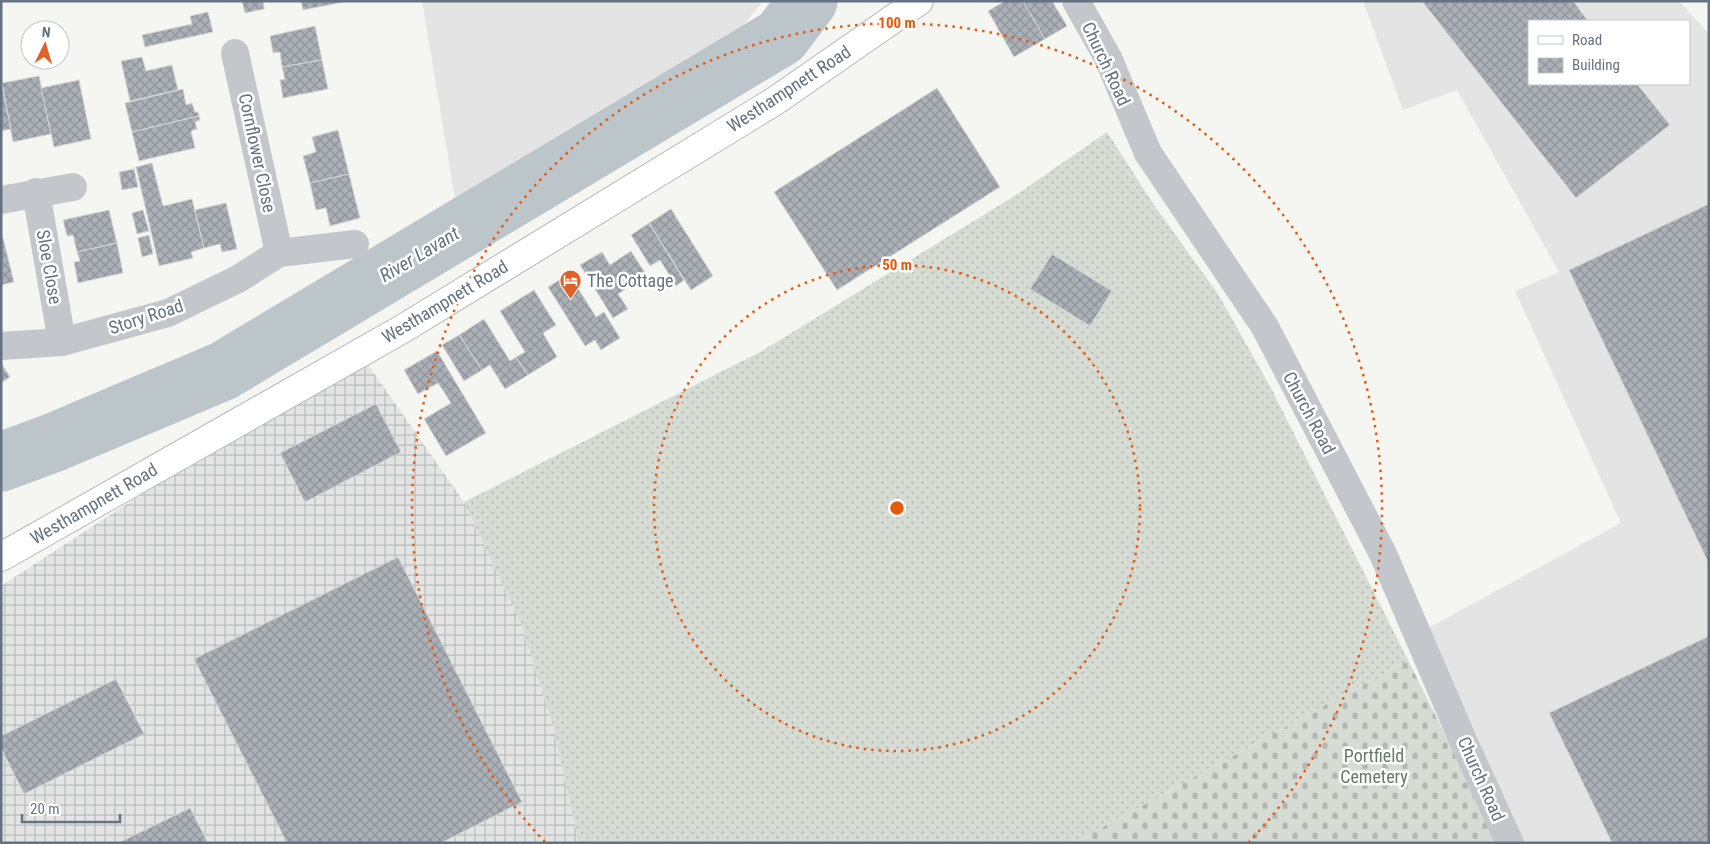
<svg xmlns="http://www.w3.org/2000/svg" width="1710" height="844" font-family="'Roboto Condensed',sans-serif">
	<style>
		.built { fill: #e3e4e3; fill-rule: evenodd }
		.industrial { fill: url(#industrial-grid) }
		.grass { fill: url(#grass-dots) }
		.cemetery { fill: url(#cemetery-stones) }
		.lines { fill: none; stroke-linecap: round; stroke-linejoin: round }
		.river { stroke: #bbc5ca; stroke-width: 59 }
		.building { fill: url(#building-cross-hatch); stroke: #d6d7d4 }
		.major-casing { stroke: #b4b8bc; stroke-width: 30 }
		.minor { stroke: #c3c6ca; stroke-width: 28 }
		.major { stroke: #fff; stroke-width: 28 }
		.ring { fill: none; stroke: #e8590c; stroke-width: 2.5; stroke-dasharray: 2.5 5 }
		.labels { text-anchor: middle; stroke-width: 5; stroke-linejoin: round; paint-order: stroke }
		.street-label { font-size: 18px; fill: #657282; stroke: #fff }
		.poi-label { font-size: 18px; fill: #657282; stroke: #fff; text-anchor: start }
		.park-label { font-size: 18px; fill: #667a64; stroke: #fff }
		.water-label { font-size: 19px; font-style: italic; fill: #60747f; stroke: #fff }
		.centre { fill: #e8590c; stroke: #fff; stroke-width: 2.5 }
		.ring-label { font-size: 15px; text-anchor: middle; font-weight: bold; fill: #e8590c; stroke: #fff; stroke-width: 5; stroke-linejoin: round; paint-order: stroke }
	</style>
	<defs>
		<pattern id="industrial-grid" width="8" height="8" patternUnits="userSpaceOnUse" patternTransform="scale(1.25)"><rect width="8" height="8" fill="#e3e4e3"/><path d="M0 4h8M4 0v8" fill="none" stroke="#bcbdbd"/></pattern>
		<pattern id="grass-dots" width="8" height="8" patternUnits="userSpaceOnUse" patternTransform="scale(1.25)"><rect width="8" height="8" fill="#d6dcd3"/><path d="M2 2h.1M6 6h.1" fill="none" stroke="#b1b7b1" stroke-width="1.8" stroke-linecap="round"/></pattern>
		<pattern id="cemetery-stones" width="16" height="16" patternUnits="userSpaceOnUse" patternTransform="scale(1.25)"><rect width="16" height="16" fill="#d6dcd3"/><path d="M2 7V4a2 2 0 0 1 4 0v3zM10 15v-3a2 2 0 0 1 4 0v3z" fill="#b1b7b1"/></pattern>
		<pattern id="building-cross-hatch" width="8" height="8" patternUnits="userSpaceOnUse" patternTransform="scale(1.25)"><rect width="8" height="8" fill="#aab0b6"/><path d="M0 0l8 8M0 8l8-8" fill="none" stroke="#8e9499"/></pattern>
	</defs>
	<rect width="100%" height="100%" fill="#f5f5f2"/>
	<g class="built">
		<path d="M 422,1 L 763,1 L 722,52 L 455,199 Z"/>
		<path d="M 1363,1 L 1679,1 L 1709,34 L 1709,843 L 1525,843 L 1417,634 L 1621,523 L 1515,291 L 1559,272 L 1457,90 L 1403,110 ZM 1529,21 L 1689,21 L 1689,84 L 1529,84 Z"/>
	</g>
	<path class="industrial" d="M 362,356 L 464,502 L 520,621 L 553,725 L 579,843 L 1,843 L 1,586 L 245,427 Z"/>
	<path class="grass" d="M 1107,132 L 1154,205 L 1218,294 L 1272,390 L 1408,660 L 1074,843 L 579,843 L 553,725 L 520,621 L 464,502 L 762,351 L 1016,195 Z"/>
	<path class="cemetery" d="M 1408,660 L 1499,843 L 1074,843 Z"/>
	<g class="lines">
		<path class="river" d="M 1,462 L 55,442 L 223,371 L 781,37 L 808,1"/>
	</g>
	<g class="building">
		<path d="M 242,1 L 263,1 L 264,9 L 245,13 Z"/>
		<path d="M 301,1 L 343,1 L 344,2 L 303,10 Z"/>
		<path d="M 1005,1 L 1023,1 L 1045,39 L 1014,57 L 988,11 Z"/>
		<path d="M 1023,1 L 1052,1 L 1067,26 L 1045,39 Z"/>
		<path d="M 1422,1 L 1573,1 L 1588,21 L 1529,21 L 1529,84 L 1637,84 L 1670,125 L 1576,198 Z"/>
		<path d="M 208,12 L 213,32 L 145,47 L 142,35 L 192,24 L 190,16 Z"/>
		<path d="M 315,26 L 322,60 L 282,67 L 280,52 L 273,53 L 270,36 Z"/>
		<path d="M 142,57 L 146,71 L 172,65 L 178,90 L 130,101 L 121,61 Z"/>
		<path d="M 322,60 L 328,89 L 283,98 L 280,80 L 285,79 L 282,67 Z"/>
		<path d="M 39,76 L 51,134 L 13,142 L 2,83 Z"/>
		<path d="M 79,80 L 91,139 L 54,147 L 41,88 Z"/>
		<path d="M 1,82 L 11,129 L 1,131 Z"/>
		<path d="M 937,88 L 1000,187 L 837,290 L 774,192 Z"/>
		<path d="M 183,89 L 186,105 L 192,103 L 195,112 L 198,112 L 199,116 L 132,132 L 125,103 Z"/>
		<path d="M 199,116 L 200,120 L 195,122 L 197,129 L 191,131 L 195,148 L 139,161 L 132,132 Z"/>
		<path d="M 338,130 L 349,174 L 310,183 L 303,156 L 316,152 L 312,137 Z"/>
		<path d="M 152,163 L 163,206 L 192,199 L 204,248 L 191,252 L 193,258 L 159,266 L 136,167 Z"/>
		<path d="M 134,169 L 138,187 L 122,190 L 119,172 Z"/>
		<path d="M 349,174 L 360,218 L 330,226 L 326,208 L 316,210 L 310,183 Z"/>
		<path d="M 226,203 L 237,249 L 222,252 L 220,244 L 204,248 L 195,210 Z"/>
		<path d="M 1709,204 L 1709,418 L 1652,445 L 1569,270 Z"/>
		<path d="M 1709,204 L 1709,564 L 1569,270 Z"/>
		<path d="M 671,209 L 713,276 L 691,290 L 649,223 Z"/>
		<path d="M 109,210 L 117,243 L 77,252 L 73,235 L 67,236 L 63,220 Z"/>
		<path d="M 143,210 L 149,231 L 137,234 L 132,213 Z"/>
		<path d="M 649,223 L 684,280 L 676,286 L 660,260 L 650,266 L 631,235 Z"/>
		<path d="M 149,235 L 153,254 L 142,257 L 138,238 Z"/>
		<path d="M 1,238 L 3,238 L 14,282 L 1,285 Z"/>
		<path d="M 117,243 L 123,273 L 78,283 L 74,262 L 80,261 L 77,252 Z"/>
		<path d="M 631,251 L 647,276 L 618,294 L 628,309 L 613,318 L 580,265 L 602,252 L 610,265 Z"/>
		<path d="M 1052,254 L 1112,291 L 1090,326 L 1030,289 Z"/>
		<path d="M 569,274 L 596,317 L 604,312 L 620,338 L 601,350 L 595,340 L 585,346 L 548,287 Z"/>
		<path d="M 534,290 L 556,325 L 543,333 L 557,357 L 528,375 L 516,357 L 525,352 L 500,311 Z"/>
		<path d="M 484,319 L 510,361 L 516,357 L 528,375 L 505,389 L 490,365 L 482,370 L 459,335 Z"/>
		<path d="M 459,335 L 482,370 L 464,381 L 442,345 Z"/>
		<path d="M 437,351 L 486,433 L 446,456 L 424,419 L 451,403 L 438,383 L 418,394 L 404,370 Z"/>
		<path d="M 1,363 L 10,377 L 1,383 Z"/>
		<path d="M 376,404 L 401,452 L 305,502 L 280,453 Z"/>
		<path d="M 398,557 L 522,802 L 441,843 L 287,843 L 194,659 Z"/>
		<path d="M 1709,636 L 1709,843 L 1612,843 L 1549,713 Z"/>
		<path d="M 116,679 L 144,734 L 24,794 L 1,748 L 1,736 Z"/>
		<path d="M 190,808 L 208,843 L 118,843 Z"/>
	</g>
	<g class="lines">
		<defs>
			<path id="major" d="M 1,557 L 404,328 L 775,101 L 919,1"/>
		</defs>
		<use href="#major" class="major-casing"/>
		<g class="minor">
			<path d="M 1076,1 L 1108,58 L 1148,153 L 1265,327 L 1383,554 L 1465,745 L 1510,843"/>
			<path d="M 235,53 L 279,253"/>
			<path d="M 36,192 L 62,342"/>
			<path d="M 1,200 L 73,187"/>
			<path d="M 1,346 L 62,342 L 168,313 L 238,279 L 279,253 L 355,244"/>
		</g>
		<use href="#major" class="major"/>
	</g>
	<g class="ring">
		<circle cx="897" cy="508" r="243"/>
		<path d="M545 842A485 485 0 1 1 1249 842"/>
	</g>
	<defs>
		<symbol id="hotel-pin" viewBox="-11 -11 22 30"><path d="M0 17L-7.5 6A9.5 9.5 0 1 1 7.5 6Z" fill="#df6328" stroke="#fff"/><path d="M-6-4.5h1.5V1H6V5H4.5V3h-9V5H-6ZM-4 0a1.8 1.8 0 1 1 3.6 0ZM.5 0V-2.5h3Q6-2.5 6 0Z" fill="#fff"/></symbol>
	</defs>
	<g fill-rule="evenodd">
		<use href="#hotel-pin" x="558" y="268" width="25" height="34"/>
	</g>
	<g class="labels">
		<g class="street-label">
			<text transform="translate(1106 64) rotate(65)" y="6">Church Road</text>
			<text transform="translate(789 89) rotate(-33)" y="6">Westhampnett Road</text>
			<text transform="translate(257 153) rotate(78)" y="6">Cornflower Close</text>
			<text transform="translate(49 267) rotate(80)" y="6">Sloe Close</text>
			<text transform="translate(445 302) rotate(-31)" y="6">Westhampnett Road</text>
			<text transform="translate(146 317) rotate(-18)" y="6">Story Road</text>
			<text transform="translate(1309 413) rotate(62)" y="6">Church Road</text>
			<text transform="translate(94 504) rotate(-30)" y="6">Westhampnett Road</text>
			<text transform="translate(1481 779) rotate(66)" y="6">Church Road</text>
		</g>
		<g class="poi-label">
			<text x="587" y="287">The Cottage</text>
		</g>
		<g class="park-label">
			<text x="1374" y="762">Portfield<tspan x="1374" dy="21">Cemetery</tspan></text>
		</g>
		<g class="water-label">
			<text transform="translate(419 254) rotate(-31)" y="7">River Lavant</text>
		</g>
	</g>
	<circle cx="897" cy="508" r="8" class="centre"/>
	<g class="ring-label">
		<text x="897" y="28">100 m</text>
		<text x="897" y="270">50 m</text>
	</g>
	<rect width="1710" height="844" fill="none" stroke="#657282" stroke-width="5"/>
	<rect x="1528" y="20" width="162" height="65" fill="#ffffff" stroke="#c1c7cd"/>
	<rect x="1538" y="36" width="25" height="8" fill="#ffffff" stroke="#c1c7cd"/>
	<text x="1572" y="45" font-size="15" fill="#657282">Road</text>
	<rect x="1538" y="58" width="25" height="15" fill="url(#building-cross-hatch)" stroke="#c1c7cd"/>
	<text x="1572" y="70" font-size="15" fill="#657282">Building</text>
	<g transform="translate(45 45) rotate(5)"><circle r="24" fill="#ffffff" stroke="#c1c7cd"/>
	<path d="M0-4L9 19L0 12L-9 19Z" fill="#df6328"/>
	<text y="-8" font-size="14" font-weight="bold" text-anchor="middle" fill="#657282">N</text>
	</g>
	<path d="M22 814v8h98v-8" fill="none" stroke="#657282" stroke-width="2.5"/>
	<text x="30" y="814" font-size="15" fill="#657282" stroke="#ffffff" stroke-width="4" paint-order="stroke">20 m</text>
</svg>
